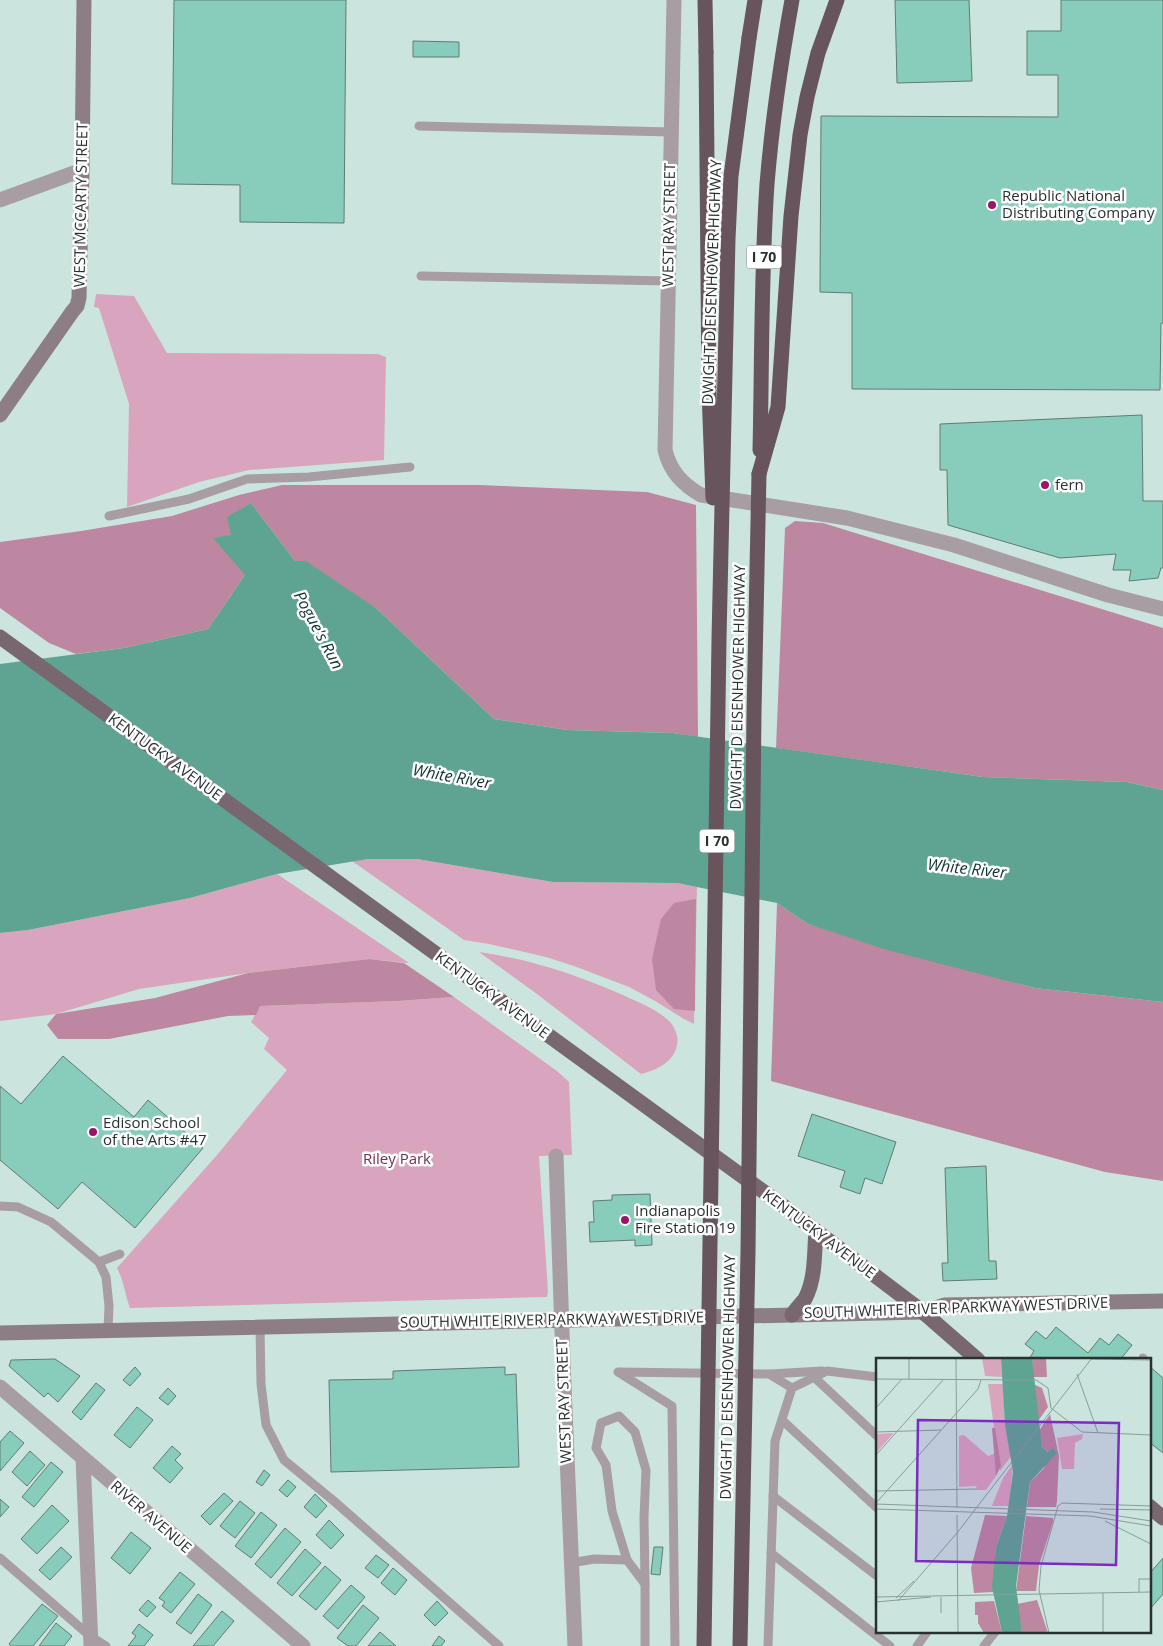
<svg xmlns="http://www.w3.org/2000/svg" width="1163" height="1646" font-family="'Open Sans',sans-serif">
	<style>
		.green { fill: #d9a4bd }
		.forest { fill: #bd87a1 }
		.water { fill: #5fa493 }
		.building { fill: #88cdbb; stroke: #627a73 }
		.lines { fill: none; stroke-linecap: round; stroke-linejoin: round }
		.lane { stroke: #a79da2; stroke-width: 9 }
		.street { stroke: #a79da2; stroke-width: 15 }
		.secondary { stroke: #8c7e84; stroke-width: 15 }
		.primary { stroke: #79676f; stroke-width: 15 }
		.highway { stroke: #68545d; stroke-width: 15 }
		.highway-bridge { stroke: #68545d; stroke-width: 15 }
		.poi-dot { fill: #9a1669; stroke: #fff; stroke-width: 2 }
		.labels { text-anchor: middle; stroke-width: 5; stroke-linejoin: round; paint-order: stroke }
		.shield { fill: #fff; stroke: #686f6d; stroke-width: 1 }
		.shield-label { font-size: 14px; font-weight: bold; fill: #27312e }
		.poi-label { font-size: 15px; fill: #27312e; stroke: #fff; text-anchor: start }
		.street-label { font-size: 15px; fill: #27312e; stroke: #fff }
		.park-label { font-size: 15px; fill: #712e53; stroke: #fff }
		.water-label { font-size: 16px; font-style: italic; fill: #0e3129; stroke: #fff }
		.inset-road { fill: none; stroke: #899d98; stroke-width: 1 }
		.view { fill: #7b2cbf; fill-opacity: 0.15; stroke: #7b2cbf; stroke-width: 2.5 }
		.inset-edge { fill: none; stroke: #27312e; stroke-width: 2.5 }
	</style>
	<rect width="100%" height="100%" fill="#cbe5de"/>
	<g class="green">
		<path d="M 96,294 L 134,296 L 167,353 L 378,354 L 386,357 L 384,460 L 249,470 L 199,482 L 127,507 L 129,404 L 99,308 L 94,307 Z"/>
		<path d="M 368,859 L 417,859 L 553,882 L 677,883 L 697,887 L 694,1024 L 684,1019 L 655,1001 L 629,987 L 574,966 L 546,957 L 489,944 L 464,940 L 352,861 Z"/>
		<path d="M 277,874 L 409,963 L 369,959 L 248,973 L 139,989 L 56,1014 L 0,1021 L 0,933 L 28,930 L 190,898 Z"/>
		<path d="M 479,952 C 529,959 578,975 625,996 C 640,1003 656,1009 668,1020 C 675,1026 679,1037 677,1045 C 674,1062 657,1070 641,1074 L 537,994 Z"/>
		<path d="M 454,997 L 557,1071 L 569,1082 L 572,1155 L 539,1156 L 548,1291 L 547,1297 L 130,1308 C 125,1295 124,1281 117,1268 L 217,1155 L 287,1070 L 264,1049 L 269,1038 L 251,1022 L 260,1006 L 398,1001 Z"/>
	</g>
	<g class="forest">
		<path d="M 282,485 L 479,485 L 647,492 L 696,505 L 698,737 L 673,733 L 568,730 L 494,719 L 377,609 L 295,561 L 251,503 L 240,510 L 245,575 L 208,629 L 124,648 L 76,654 L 49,643 L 0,608 L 0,542 L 81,531 L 172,516 L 239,495 Z"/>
		<path d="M 795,521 L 823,523 L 1163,628 L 1163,790 L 1127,782 L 983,777 L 776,748 L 785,528 Z"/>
		<path d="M 696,899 L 695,1011 L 674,1009 L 656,990 L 652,959 L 661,919 L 674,903 Z"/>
		<path d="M 777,903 L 808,924 L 1035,988 L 1163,1002 L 1163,1181 L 1105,1172 L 771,1081 Z"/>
		<path d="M 369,959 L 404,963 L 454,997 L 398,1001 L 260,1006 L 256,1015 L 228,1016 L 109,1039 L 58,1039 L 47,1025 L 56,1014 L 155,998 L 248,973 Z"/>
	</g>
	<path class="water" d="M 251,503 L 295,561 L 306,561 L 377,609 L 494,719 L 568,730 L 673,733 L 983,777 L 1127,782 L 1163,790 L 1163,1002 L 1035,988 L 887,950 L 808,924 L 777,903 L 677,883 L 553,882 L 417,859 L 368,859 L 277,874 L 190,898 L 28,930 L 0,933 L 0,664 L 124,648 L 208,629 L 245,575 L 213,538 L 231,535 L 227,517 Z"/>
	<g class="building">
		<path d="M 174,0 L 346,0 L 344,223 L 240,222 L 240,185 L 172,184 Z"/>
		<path d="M 895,0 L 969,0 L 972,81 L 897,83 Z"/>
		<path d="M 1061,0 L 1163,0 L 1163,323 L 1161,323 L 1160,390 L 852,389 L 852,293 L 820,292 L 821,116 L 1058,117 L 1058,75 L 1027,75 L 1027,31 L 1061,31 Z"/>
		<path d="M 413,41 L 459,42 L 459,57 L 413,57 Z"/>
		<path d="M 1142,415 L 1143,501 L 1163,501 L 1163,568 L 1161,568 L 1158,578 L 1129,581 L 1131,570 L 1113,570 L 1116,554 L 1060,558 L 948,525 L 947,470 L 940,470 L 940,424 Z"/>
		<path d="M 63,1056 L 134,1117 L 148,1100 L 203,1148 L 135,1228 L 82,1182 L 58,1209 L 0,1160 L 0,1086 L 21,1104 Z"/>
		<path d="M 812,1114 L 896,1142 L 882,1184 L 865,1178 L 860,1194 L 840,1187 L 845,1171 L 798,1156 Z"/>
		<path d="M 986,1166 L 989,1261 L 996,1261 L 997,1279 L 943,1281 L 942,1263 L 948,1263 L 945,1168 Z"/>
		<path d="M 650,1194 L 652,1245 L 635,1246 L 635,1240 L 590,1242 L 589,1222 L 594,1222 L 593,1201 L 612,1200 L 612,1195 Z"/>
		<path d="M 1056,1327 L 1088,1353 L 1100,1338 L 1109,1345 L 1118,1334 L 1132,1345 L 1120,1360 L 1030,1360 L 1029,1359 L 1034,1351 L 1025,1344 L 1036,1331 L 1046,1339 Z"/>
		<path d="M 55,1359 L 80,1376 L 58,1402 L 48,1393 L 44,1397 L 9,1366 L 11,1360 Z"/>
		<path d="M 1149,1366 L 1163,1378 L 1163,1453 L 1149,1442 Z"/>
		<path d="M 135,1367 L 141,1374 L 130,1386 L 123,1380 Z"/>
		<path d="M 505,1367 L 505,1375 L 516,1374 L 519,1467 L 331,1472 L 329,1380 L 393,1379 L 393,1371 Z"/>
		<path d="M 96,1383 L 105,1390 L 81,1420 L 72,1412 Z"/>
		<path d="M 168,1388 L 176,1396 L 168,1405 L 159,1398 Z"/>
		<path d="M 137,1407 L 153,1420 L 130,1448 L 114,1435 Z"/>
		<path d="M 10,1431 L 24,1443 L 0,1471 L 0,1442 Z"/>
		<path d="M 172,1446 L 181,1454 L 175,1460 L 183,1468 L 170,1483 L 153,1468 Z"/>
		<path d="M 30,1451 L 45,1465 L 27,1486 L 12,1472 Z"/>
		<path d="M 51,1462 L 63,1472 L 34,1507 L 22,1497 Z"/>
		<path d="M 264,1470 L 270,1475 L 262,1486 L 256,1482 Z"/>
		<path d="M 288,1480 L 296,1487 L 287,1497 L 279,1490 Z"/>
		<path d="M 224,1493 L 233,1501 L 210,1525 L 201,1516 Z"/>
		<path d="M 315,1494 L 327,1506 L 316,1518 L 304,1507 Z"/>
		<path d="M 0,1499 L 9,1507 L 0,1517 Z"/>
		<path d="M 240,1501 L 255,1513 L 235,1538 L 220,1526 Z"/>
		<path d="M 52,1505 L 69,1521 L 37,1554 L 21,1539 Z"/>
		<path d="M 261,1512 L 277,1525 L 251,1558 L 235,1546 Z"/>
		<path d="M 329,1520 L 344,1535 L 331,1549 L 316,1535 Z"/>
		<path d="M 285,1528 L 301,1542 L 271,1578 L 255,1564 Z"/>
		<path d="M 131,1532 L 151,1548 L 130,1574 L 111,1558 Z"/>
		<path d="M 61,1547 L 72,1557 L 50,1580 L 39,1570 Z"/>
		<path d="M 654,1547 L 663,1547 L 660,1575 L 651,1574 Z"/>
		<path d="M 305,1549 L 321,1563 L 292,1596 L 277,1583 Z"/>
		<path d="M 376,1555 L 389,1565 L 378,1578 L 365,1568 Z"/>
		<path d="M 1163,1558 L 1163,1594 L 1149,1610 L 1149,1574 Z"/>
		<path d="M 325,1566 L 341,1580 L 316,1610 L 299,1596 Z"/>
		<path d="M 393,1568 L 407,1580 L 395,1595 L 381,1583 Z"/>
		<path d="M 180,1572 L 195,1584 L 171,1613 L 162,1606 L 165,1602 L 159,1598 Z"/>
		<path d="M 351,1585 L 365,1597 L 338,1629 L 323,1616 Z"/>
		<path d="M 198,1594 L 212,1605 L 191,1634 L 176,1623 Z"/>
		<path d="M 148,1600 L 156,1607 L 147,1617 L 139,1610 Z"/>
		<path d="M 437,1601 L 448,1613 L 435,1626 L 424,1615 Z"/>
		<path d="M 42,1604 L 58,1616 L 33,1646 L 11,1646 L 9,1644 Z"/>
		<path d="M 363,1605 L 379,1618 L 356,1646 L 348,1646 L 337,1638 Z"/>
		<path d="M 222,1611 L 234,1621 L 213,1646 L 193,1646 Z"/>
		<path d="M 56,1623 L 72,1636 L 64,1646 L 39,1646 Z"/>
		<path d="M 139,1624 L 153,1635 L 144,1646 L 128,1646 L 136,1636 L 132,1633 Z"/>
		<path d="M 380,1632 L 396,1646 L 368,1646 Z"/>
		<path d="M 439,1636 L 445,1641 L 441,1646 L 432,1646 Z"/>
	</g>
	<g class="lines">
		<g class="lane">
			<path d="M 419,126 L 671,132"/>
			<path d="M 421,276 L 668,281"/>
			<path d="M 109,516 L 189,499 L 247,479 L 309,477 L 410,467"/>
			<path d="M 0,1206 L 18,1207 L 51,1222 L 99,1262 L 106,1277 L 109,1306 L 108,1330"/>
			<path d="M 99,1262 L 120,1254"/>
			<path d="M 260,1327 L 261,1384 L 266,1425 L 284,1460 L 335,1502 L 499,1646"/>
			<path d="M 1142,1360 L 1143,1358"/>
			<path d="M 770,1374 L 822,1371"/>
			<path d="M 814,1377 L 877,1436"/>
			<path d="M 782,1420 L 877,1508"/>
			<path d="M 773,1496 L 877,1576"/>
			<path d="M 771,1553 L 890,1646"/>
			<path d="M 0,1558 L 90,1636 L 106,1646"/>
			<path d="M 627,1560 L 612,1511 L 606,1465 L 596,1448 L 601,1423 L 619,1416 L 635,1432 L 646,1470 L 644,1517 L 645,1584"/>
			<path d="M 571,1563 L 594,1559 L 627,1560 L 645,1584 L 645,1646"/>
			<path d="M 675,1646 L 672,1406 L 618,1372 L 769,1374 L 792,1388"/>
			<path d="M 768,1646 L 775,1441 L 792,1388 L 827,1371 L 877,1377"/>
			<path d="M 917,1646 L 927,1632"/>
			<path d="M 984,1646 L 995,1632"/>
		</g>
		<g class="street">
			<path d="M 674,0 L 665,450 C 670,471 682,484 701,495 L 847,518 L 954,545 L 1108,595 L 1163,609"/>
			<path d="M 0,200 L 82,170"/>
			<path d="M 556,1156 L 563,1361 L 575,1646"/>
			<path d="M 0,1387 L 303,1646"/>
			<path d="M 83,1458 L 91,1646"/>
		</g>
		<g class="secondary">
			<path d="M 0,415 L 72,312 L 77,306 L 79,298 L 82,170 L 84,0"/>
			<path d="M 0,1333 L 923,1312 L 945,1305 L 1163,1301"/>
		</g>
		<g class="primary">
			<path d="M 0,637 L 782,1205 L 923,1312 L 978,1360"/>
			<path d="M 792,1315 C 796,1309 801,1304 805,1299 C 816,1278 814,1253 816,1231"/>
			<path d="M 1149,1506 L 1163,1518"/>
		</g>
		<g class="highway">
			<path d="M 705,0 L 706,52"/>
			<path d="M 749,38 L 755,0"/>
			<path d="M 760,450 C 762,362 761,273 767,184 C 772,123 781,61 792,0"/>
			<path d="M 759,474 L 778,407 L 791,216 L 800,135 L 807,97 L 818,53 L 837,0"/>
		</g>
		<g class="highway-bridge">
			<path d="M 706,52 L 709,391 L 713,498"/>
			<path d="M 704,1646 L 719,639 L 728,239 L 731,176 L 749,38"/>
			<path d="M 740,1646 L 748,1252 L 754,712 L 759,474"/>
		</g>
	</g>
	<g class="poi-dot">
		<circle cx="992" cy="205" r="5"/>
		<circle cx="1045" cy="485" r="5"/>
		<circle cx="93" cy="1132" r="5"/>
		<circle cx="625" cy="1220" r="5"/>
	</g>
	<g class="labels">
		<g class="shield">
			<rect x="746.5" y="245.5" width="35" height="23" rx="4"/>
			<rect x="699.5" y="829.5" width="35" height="23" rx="4"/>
		</g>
		<g class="shield-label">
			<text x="764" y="262">I 70</text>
			<text x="717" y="846">I 70</text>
		</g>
		<g class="poi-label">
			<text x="1002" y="201">Republic National<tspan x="1002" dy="17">Distributing Company</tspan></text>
			<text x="1055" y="490">fern</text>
			<text x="103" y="1128">Edison School<tspan x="103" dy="17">of the Arts #47</tspan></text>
			<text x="635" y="1216">Indianapolis<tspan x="635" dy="17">Fire Station 19</tspan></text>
		</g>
		<g class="street-label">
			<text transform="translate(81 205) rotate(-89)" y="5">WEST MCCARTY STREET</text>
			<text transform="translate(669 225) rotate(-89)" y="5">WEST RAY STREET</text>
			<text transform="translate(712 282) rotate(-88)" y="5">DWIGHT D EISENHOWER HIGHWAY</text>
			<text transform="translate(738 687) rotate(-89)" y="5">DWIGHT D EISENHOWER HIGHWAY</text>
			<text transform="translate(165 757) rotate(36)" y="5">KENTUCKY AVENUE</text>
			<text transform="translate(492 995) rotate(36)" y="5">KENTUCKY AVENUE</text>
			<text transform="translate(819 1234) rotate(37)" y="5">KENTUCKY AVENUE</text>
			<text transform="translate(956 1308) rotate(-2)" y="5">SOUTH WHITE RIVER PARKWAY WEST DRIVE</text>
			<text transform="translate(552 1320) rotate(-1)" y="5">SOUTH WHITE RIVER PARKWAY WEST DRIVE</text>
			<text transform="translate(728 1377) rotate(-89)" y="5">DWIGHT D EISENHOWER HIGHWAY</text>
			<text transform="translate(564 1401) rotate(-92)" y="5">WEST RAY STREET</text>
			<text transform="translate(151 1517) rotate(41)" y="5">RIVER AVENUE</text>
		</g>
		<g class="park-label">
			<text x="397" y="1164">Riley Park</text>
		</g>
		<g class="water-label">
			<text transform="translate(319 630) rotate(62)" y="6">Pogue's Run</text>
			<text transform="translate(452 776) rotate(10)" y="6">White River</text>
			<text transform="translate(967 868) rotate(6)" y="6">White River</text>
		</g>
	</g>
	<g transform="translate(876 1358)">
		<rect width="275" height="275" fill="#cbe5de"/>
		<path d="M 106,0 L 125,0 L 126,19 L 109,18 ZM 112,26 L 127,26 L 129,66 L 136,97 L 124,113 ZM 17,75 L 17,76 L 0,95 L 0,76 ZM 207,76 L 206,81 L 199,85 L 198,111 L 186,111 L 181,80 ZM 88,77 L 112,98 L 120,95 L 120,118 L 110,132 L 101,132 L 100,128 L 83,129 L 83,78 ZM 137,106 L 133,148 L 116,148 L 127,120 Z" fill="#d9a4bd"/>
		<path d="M 156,0 L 170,0 L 171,19 L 157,19 ZM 157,26 L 166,30 L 172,49 L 162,63 ZM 174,56 L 183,98 L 181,143 L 180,149 L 151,149 L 154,124 L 168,110 L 172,94 L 166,89 L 163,73 ZM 116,70 L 119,70 L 125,108 L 120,118 ZM 109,157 L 131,158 L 120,189 L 117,234 L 98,235 L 95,210 ZM 150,158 L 177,160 L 177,164 L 163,207 L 160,233 L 140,233 ZM 161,242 L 172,275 L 146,275 L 141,246 ZM 118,243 L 126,275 L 108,275 L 102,265 L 102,257 L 99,257 L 99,244 Z" fill="#bd87a1"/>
		<path d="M 125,0 L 156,0 L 166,89 L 172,94 L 177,90 L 181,95 L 154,124 L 140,228 L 146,275 L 126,275 L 116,229 L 120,189 L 131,158 L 137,114 L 129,67 Z" fill="#5fa493"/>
		<path class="inset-road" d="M 80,0 L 81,150M 215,1 L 275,2M 201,16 L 222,75M 0,21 L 160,22 L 172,30 L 175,50M 33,21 L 33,0M 0,50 L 26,21M 175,50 L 206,74 L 275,77M 0,74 L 65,72M 0,97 L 67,22M 0,133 L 101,131M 0,145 L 102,31 L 105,22M 0,146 L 217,154 L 275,163M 0,151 L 214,158 L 275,168M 224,151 L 275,152M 81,157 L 82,275M 229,163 L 275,186M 263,234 L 263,221 L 275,221M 227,235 L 227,275M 0,239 L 275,234M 65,239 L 65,255M 20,240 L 38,223M 22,243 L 81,175 L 216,0M 0,244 L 55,239M 173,275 L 163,232 L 165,208 L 182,148 L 186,145 L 275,148"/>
		<path class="view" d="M 42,62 L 243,65 L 240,207 L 40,203 Z"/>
		<rect width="275" height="275" class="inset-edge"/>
	</g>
</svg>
